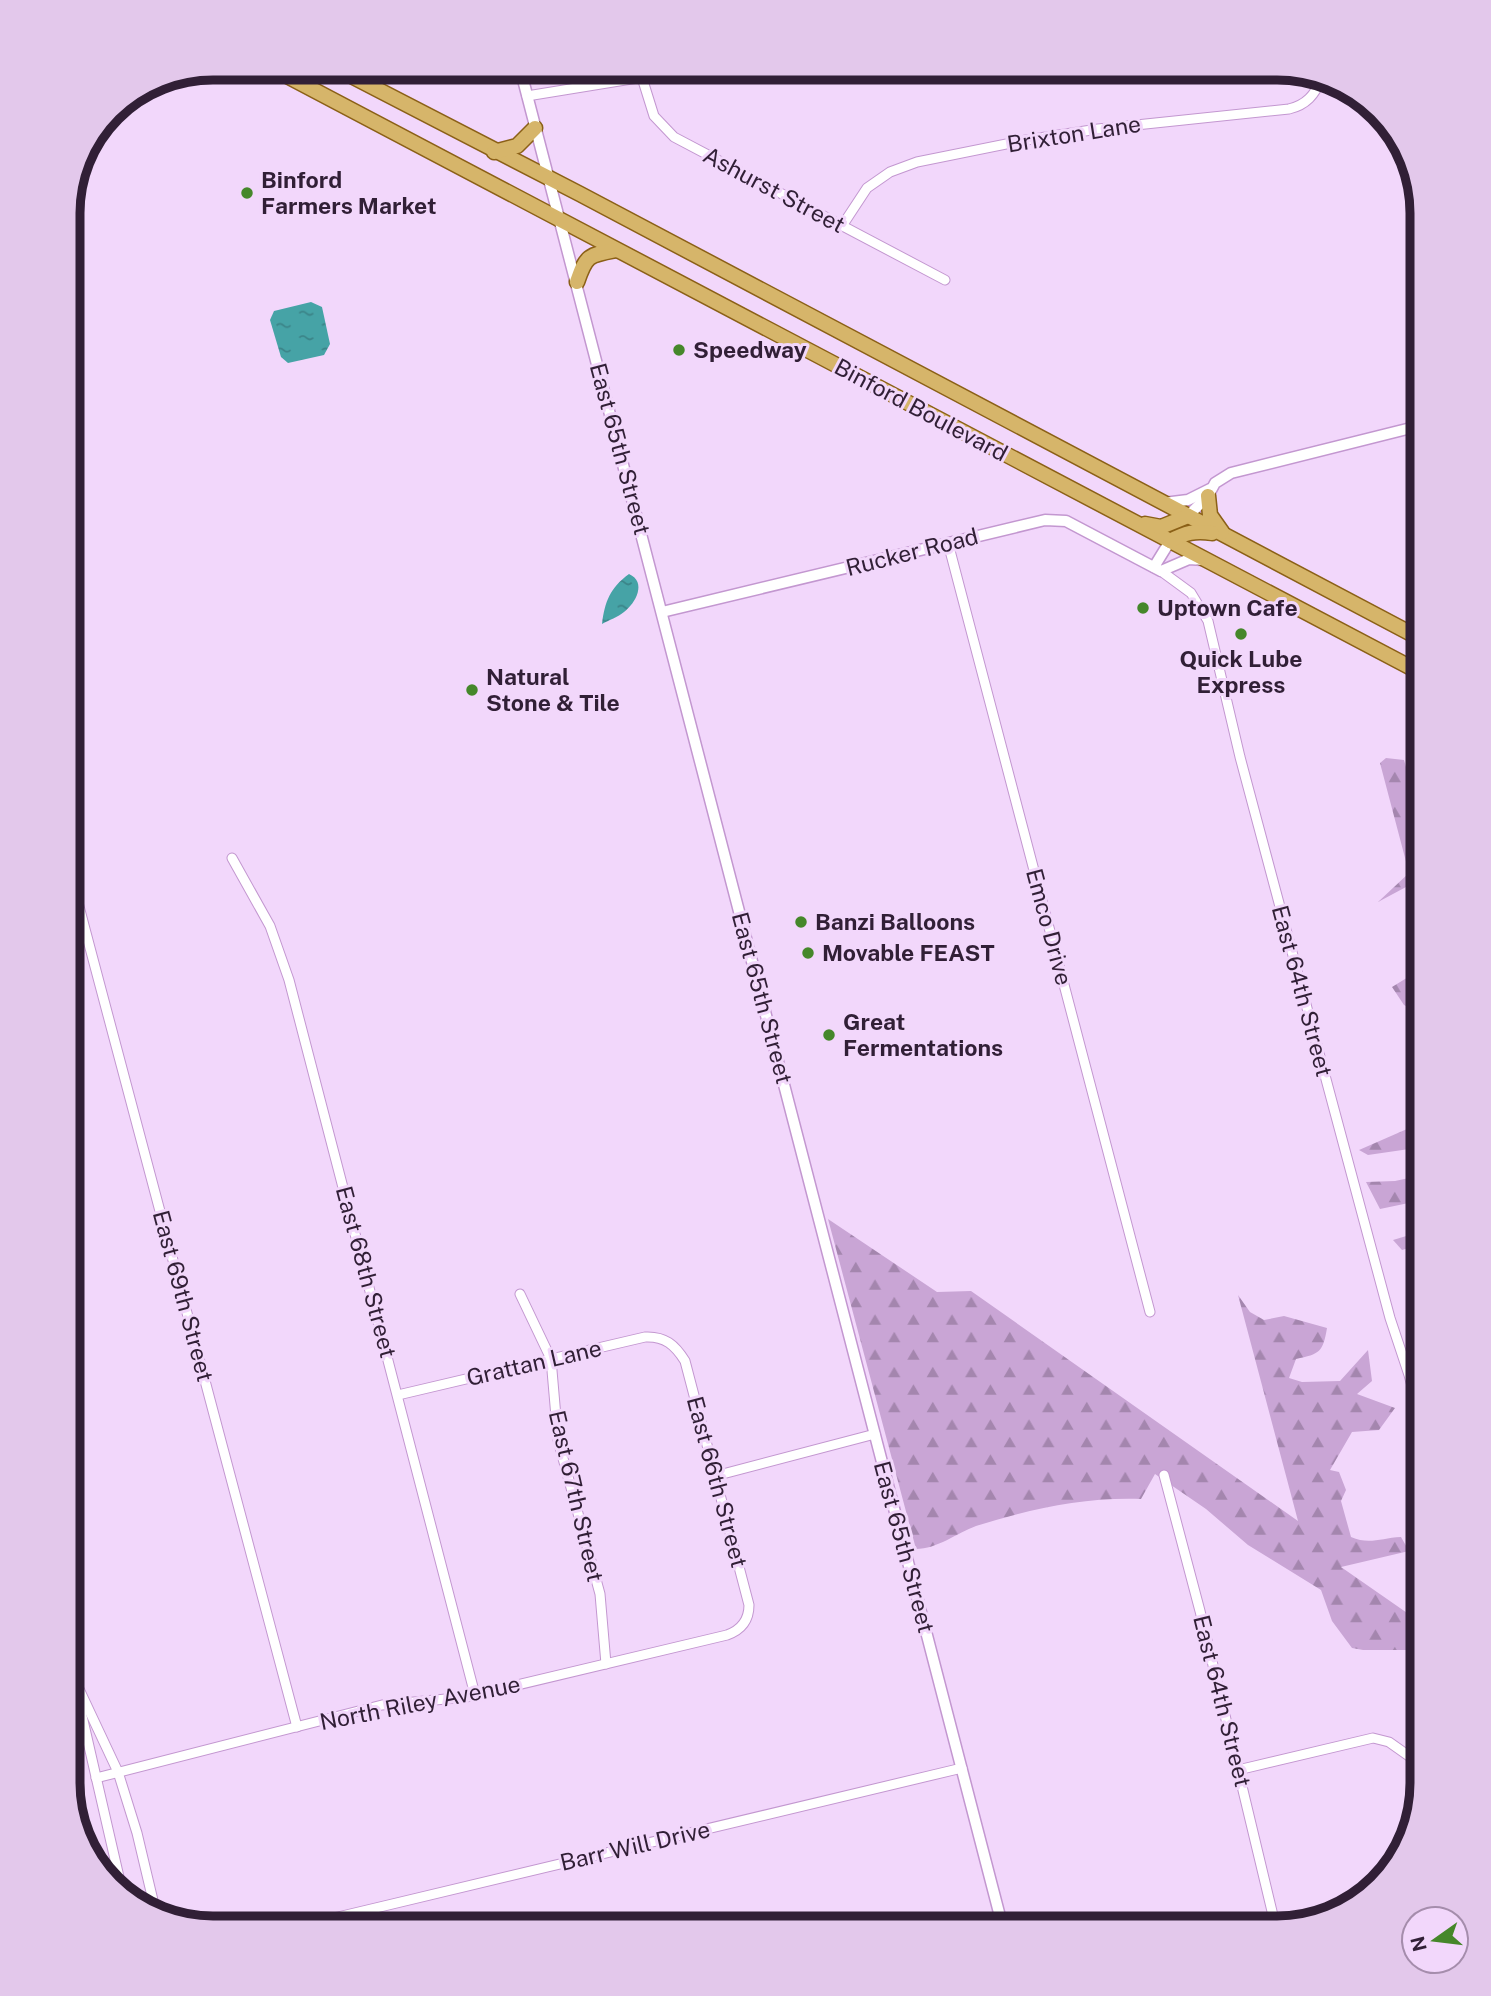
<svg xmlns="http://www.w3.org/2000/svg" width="1491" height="1996" font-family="'Public Sans',sans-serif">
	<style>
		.forest { fill: url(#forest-firs) }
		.water { fill: url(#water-ripples) }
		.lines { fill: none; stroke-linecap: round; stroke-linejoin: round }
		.minor-casing { stroke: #c397d0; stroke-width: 11 }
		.tertiary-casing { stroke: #c397d0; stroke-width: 13 }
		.primary-casing { stroke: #8b6017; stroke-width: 17 }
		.minor { stroke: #fff; stroke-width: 9 }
		.tertiary { stroke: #fff; stroke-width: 10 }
		.primary { stroke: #d6b56a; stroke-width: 14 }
		.poi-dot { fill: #45872a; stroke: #f2d7fb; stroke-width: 2.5 }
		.labels { text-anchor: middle; stroke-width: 6; stroke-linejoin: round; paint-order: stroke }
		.street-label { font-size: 23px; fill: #311f36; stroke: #f2d7fb }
		.poi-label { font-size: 23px; font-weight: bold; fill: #311f36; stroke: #f2d7fb; text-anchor: start }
		.rim { fill: none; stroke: #311f36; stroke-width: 9 }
	</style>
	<defs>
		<pattern id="forest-firs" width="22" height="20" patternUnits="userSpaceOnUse" patternTransform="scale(1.75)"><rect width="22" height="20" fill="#c9a5d5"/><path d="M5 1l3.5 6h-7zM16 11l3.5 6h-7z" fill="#a486ae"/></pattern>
		<pattern id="water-ripples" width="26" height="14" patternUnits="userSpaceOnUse" patternTransform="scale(1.75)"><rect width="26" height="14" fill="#46a3a6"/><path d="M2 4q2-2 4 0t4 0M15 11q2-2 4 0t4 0" fill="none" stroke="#3b8488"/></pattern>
	</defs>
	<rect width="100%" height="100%" fill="#f2d7fb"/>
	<g class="forest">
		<path d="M 1386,758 L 1404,760 L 1423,827 L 1423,898 L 1422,893 L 1406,887 L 1378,902 L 1409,873 L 1380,763 Z"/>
		<path d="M 1423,965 L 1423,1054 L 1413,1032 L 1413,1010 L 1404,1005 L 1392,987 L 1418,971 Z"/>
		<path d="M 1423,1122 L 1423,1147 L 1368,1155 L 1359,1150 Z"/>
		<path d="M 1423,1175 L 1423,1200 L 1380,1209 L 1366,1182 L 1395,1181 Z"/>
		<path d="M 828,1219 L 937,1292 L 971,1291 L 1298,1521 L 1238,1295 L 1250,1312 L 1264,1320 L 1284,1316 L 1327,1328 C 1323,1352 1320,1354 1296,1359 L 1289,1378 L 1302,1382 L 1340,1381 L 1368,1350 L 1372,1381 L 1357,1394 L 1395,1408 L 1379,1430 L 1352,1432 L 1330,1470 L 1339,1472 L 1346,1490 L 1341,1501 L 1351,1537 C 1369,1545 1381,1538 1401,1537 L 1409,1551 L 1341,1567 L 1423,1624 L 1423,1661 L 1408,1650 L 1363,1650 L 1352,1648 L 1332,1621 L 1321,1590 L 1248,1545 L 1206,1509 L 1155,1474 L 1141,1499 C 1084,1497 1030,1509 976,1526 C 957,1533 937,1549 916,1549 Z"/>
		<path d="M 1423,1231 L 1423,1244 L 1402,1250 L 1393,1240 Z"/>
	</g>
	<g class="water">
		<path d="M 311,302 L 322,307 L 330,344 L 324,355 L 288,363 L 281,357 L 270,320 L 274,311 Z"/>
		<path d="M 629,574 C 647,582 636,603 624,612 C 618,617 609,620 602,624 C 605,601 610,588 629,574 Z"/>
	</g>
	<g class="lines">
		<defs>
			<g id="minor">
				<path d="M 639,68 L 654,116 L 674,137 L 945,280"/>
				<path d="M 527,96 L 699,68"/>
				<path d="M 842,226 L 867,188 L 890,172 L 917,162 L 1026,140 L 1098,129 L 1289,109 C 1306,105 1315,95 1321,79"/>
				<path d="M 948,543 L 1150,1312"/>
				<path d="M 1161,571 L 1191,593 L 1208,621 L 1240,757 L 1323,1068 L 1390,1318 L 1409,1375 L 1423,1426"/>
				<path d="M 232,858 L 270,926 L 289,980 L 475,1695"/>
				<path d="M 68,865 L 297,1727"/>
				<path d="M 520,1294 L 551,1359 L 558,1440 L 600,1594 L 606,1664"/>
				<path d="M 1164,1475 L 1200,1611 L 1276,1928"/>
				<path d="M 715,1476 L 875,1434"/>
				<path d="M 68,1658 L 74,1680"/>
				<path d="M 72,1674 L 118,1772 L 137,1833 L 156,1913"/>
				<path d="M 77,1694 L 122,1890"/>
				<path d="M 1238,1770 L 1373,1738 L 1389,1742 L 1423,1766"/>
				<path d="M 96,1778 L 382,1705 L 467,1697 L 727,1635 C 741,1630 749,1620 749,1605 L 685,1361 C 675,1345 665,1336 645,1337 L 398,1395"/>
				<path d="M 310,1927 L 338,1917 L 962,1768"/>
			</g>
			<g id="tertiary">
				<path d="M 520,68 L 1003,1928"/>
				<path d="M 1164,503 L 1188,500 L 1210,489"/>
				<path d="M 1188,516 L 1208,496 L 1215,483 L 1231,473 L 1423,425"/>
				<path d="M 1154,567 L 1170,541"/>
				<path d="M 662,612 L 1045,520 L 1066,521 L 1161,571 L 1189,559 L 1204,560"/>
			</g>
			<g id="primary">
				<path d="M 272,68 L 1423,674"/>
				<path d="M 336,68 L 580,194 L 1423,640"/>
				<path d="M 494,152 L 517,146 L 535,128"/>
				<path d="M 577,282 C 586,255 589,255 616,250"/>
				<path d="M 1208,496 L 1210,515 L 1222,532"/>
				<path d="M 1145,524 L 1161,527 L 1188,516"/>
				<path d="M 1170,541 C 1185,533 1195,530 1212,533"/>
			</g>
		</defs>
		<use href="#minor" class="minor-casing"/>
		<use href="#tertiary" class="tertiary-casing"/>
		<use href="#primary" class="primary-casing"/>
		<use href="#minor" class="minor"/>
		<use href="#tertiary" class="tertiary"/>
		<use href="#primary" class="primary"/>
	</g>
	<g class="poi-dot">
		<circle cx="247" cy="193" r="7"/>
		<circle cx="679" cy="350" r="7"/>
		<circle cx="1143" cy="608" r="7"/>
		<circle cx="1241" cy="634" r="7"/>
		<circle cx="472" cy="690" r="7"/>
		<circle cx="801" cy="922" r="7"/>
		<circle cx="808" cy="953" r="7"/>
		<circle cx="829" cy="1035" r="7"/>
	</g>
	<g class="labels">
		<g class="street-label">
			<text transform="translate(1074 134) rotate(-9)" y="8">Brixton Lane</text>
			<text transform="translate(774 190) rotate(28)" y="8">Ashurst Street</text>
			<text transform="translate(921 410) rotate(28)" y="8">Binford Boulevard</text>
			<text transform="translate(620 449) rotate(75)" y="8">East 65th Street</text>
			<text transform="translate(912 552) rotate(-14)" y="8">Rucker Road</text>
			<text transform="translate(1049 927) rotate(75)" y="8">Emco Drive</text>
			<text transform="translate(1302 991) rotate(75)" y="8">East 64th Street</text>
			<text transform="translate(762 998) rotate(75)" y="8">East 65th Street</text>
			<text transform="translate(366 1272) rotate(75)" y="8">East 68th Street</text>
			<text transform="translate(183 1296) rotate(75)" y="8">East 69th Street</text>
			<text transform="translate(534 1363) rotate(-13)" y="8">Grattan Lane</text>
			<text transform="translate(717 1482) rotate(75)" y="8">East 66th Street</text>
			<text transform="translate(576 1496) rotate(77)" y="8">East 67th Street</text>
			<text transform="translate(904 1547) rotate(75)" y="8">East 65th Street</text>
			<text transform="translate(1222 1701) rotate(76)" y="8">East 64th Street</text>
			<text transform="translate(420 1703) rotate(-11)" y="8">North Riley Avenue</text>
			<text transform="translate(635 1846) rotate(-13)" y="8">Barr Will Drive</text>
		</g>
		<g class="poi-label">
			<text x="261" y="188">Binford<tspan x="261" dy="26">Farmers Market</tspan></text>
			<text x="693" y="358">Speedway</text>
			<text x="1157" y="616">Uptown Cafe</text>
			<text x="1241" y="667" text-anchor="middle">Quick Lube<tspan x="1241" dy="26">Express</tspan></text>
			<text x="486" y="685">Natural<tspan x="486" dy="26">Stone &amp; Tile</tspan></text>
			<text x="815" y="930">Banzi Balloons</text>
			<text x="822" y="961">Movable FEAST</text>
			<text x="843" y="1030">Great<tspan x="843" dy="26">Fermentations</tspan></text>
		</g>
	</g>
	<path d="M0 0H1491V1996H0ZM213 80H1277A133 133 0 0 1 1410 213V1783A133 133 0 0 1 1277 1916H213A133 133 0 0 1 80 1783V213A133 133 0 0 1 213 80Z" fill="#e3c8eb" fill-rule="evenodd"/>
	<path class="rim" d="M213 80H1277A133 133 0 0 1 1410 213V1783A133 133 0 0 1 1277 1916H213A133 133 0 0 1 80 1783V213A133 133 0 0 1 213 80Z"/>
	<g transform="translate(1435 1940) rotate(256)"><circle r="33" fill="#f2d7fb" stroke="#a58dac" stroke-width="2"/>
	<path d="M0-5L12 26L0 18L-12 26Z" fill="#45872a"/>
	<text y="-10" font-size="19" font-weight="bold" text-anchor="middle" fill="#311f36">N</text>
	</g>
</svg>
